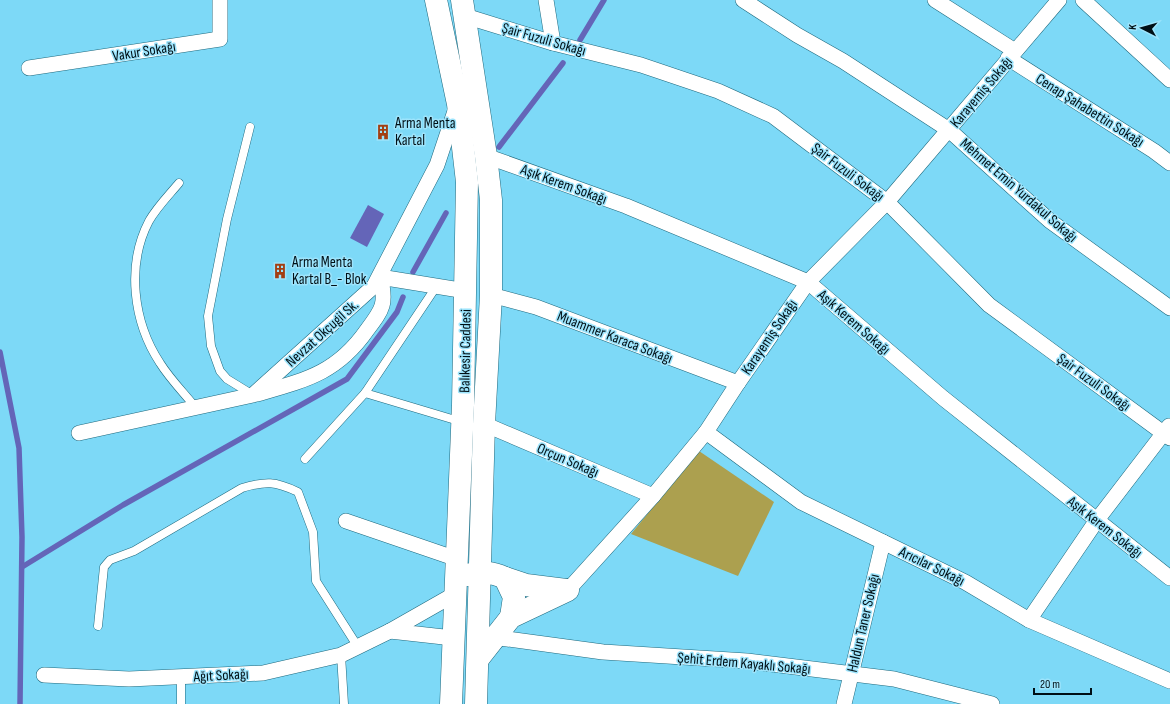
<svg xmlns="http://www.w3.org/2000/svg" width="1170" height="704" font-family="'Sofia Sans Condensed',sans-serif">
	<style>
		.green { fill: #aca04f }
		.water { fill: #6465b8 }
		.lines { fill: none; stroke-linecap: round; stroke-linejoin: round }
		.stream { stroke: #6465b8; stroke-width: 5.5 }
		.lane-casing { stroke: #1e697e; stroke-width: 9 }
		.street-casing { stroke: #1e697e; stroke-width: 16 }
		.primary-casing { stroke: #1e697e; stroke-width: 23 }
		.lane { stroke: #fff; stroke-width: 8 }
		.street { stroke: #fff; stroke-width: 15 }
		.primary { stroke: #fff; stroke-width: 22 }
		.labels { text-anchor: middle; stroke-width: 3; stroke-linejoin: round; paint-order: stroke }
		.street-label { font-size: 15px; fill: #000f15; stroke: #9de4fc }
		.poi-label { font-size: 15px; fill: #000f15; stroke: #9de4fc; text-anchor: start }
	</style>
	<rect width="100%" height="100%" fill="#7dd9f7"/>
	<path class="green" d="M 699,451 L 774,502 L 738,576 L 631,534 Z"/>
	<path class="water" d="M 368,205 L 384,214 L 367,247 L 350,238 Z"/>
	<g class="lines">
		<g class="stream">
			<path d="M 580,40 L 604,0"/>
			<path d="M 499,147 L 563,63"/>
			<path d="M 413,272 L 446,213"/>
			<path d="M 0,352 L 19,448 L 22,537 L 20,704"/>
			<path d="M 22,567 L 123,505 L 347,379 L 397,312 L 403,297"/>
		</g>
		<defs>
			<g id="lane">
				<path d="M 250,127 L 227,219 L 208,316 L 211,346 L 220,371 L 227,379 L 253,395"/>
				<path d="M 179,183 C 169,195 157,207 149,221 C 126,265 133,322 160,363 C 170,379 184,393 196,408"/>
				<path d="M 365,393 L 462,422"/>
				<path d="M 305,459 L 365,393 L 436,287"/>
				<path d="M 98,626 L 104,567 L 110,560 L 134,551 L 242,488 C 266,481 275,481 298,492 L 313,532 L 316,581 L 358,647"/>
				<path d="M 341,655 L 344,704"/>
				<path d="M 181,704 L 181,677"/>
			</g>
			<g id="street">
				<path d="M 546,0 L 553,43"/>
				<path d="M 743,0 L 797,35 L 843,61 L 949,130 L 1050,221 L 1170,308"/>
				<path d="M 935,0 L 1015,51"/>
				<path d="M 1083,0 L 1170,80"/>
				<path d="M 465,16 L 553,43 L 641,65 L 718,91 L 773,116 L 887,202 L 989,305 L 1170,438"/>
				<path d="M 1008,58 L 1154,151 L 1170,163"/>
				<path d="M 29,68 L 220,39 L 220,0"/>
				<path d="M 486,156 L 626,206 L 808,282 L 943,398 L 1170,578"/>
				<path d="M 491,295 L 536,307 L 738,383"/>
				<path d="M 257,394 C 306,380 337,373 367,330 C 383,309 387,303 380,277 L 466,291"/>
				<path d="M 484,424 L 653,496"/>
				<path d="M 706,432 L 801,502 L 965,582 L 1029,620 L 1170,681"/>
				<path d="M 79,433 L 253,395 L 374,286 L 437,165 L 456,108"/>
				<path d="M 346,521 L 457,559"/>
				<path d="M 568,590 L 653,496 L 706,432 L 738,383 L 808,282 L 887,202 L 1059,0"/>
				<path d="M 1029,620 L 1097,520 L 1169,426"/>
				<path d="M 493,637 L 603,652 L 747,661 L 894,679 L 992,704"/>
				<path d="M 453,638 L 390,631 L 455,594"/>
				<path d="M 44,675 L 129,679 L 263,673 L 341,655 L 390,631"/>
				<path d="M 844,704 L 883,542"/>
			</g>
			<g id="primary">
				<path d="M 436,0 L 458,104 L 467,182 L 463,405 L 451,704"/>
				<path d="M 462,0 L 486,156 L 491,200 L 491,295 L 484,424 L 476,704"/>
				<path d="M 467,575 C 482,571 492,572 505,578 L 514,597 L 511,617"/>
				<path d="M 505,578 L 526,585 L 566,590"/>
				<path d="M 478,659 L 511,617 L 568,590"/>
			</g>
		</defs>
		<use href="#lane" class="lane-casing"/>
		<use href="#street" class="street-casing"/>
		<use href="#primary" class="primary-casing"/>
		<use href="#lane" class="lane"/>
		<use href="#street" class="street"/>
		<use href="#primary" class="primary"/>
	</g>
	<defs>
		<symbol id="building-bare" viewBox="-9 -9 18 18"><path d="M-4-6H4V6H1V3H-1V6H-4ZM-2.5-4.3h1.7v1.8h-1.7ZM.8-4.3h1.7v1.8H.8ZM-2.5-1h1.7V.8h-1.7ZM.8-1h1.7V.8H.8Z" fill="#a33e11" stroke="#9de4fc" stroke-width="2.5" paint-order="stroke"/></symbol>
	</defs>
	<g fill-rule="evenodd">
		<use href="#building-bare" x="372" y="121" width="22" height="22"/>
		<use href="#building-bare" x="269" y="260" width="22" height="22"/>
	</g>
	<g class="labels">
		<g class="street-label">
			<text transform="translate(544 39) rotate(16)" y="5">Şair Fuzuli Sokağı</text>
			<text transform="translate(144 51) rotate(-9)" y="5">Vakur Sokağı</text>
			<text transform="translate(981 92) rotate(-50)" y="5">Karayemiş Sokağı</text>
			<text transform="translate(1090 110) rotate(32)" y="5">Cenap Şahabettin Sokağı</text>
			<text transform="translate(848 172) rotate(37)" y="5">Şair Fuzuli Sokağı</text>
			<text transform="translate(564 184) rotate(20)" y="5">Aşık Kerem Sokağı</text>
			<text transform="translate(1019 190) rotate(41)" y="5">Mehmet Emin Yurdakul Sokağı</text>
			<text transform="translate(854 322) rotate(41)" y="5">Aşık Kerem Sokağı</text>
			<text transform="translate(322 333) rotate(-42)" y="5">Nevzat Okçugil Sk.</text>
			<text transform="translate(615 337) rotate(21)" y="5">Muammer Karaca Sokağı</text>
			<text transform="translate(769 337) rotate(-56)" y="5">Karayemiş Sokağı</text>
			<text transform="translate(465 351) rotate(-89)" y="5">Balıkesir Caddesi</text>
			<text transform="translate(1094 382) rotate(36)" y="5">Şair Fuzuli Sokağı</text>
			<text transform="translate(568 460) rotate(23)" y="5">Orçun Sokağı</text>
			<text transform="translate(1105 527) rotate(38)" y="5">Aşık Kerem Sokağı</text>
			<text transform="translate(932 566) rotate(26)" y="5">Arıcılar Sokağı</text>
			<text transform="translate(863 623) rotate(-77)" y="5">Haldun Taner Sokağı</text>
			<text transform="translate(744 663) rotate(5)" y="5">Şehit Erdem Kayaklı Sokağı</text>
			<text transform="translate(221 675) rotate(-3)" y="5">Ağıt Sokağı</text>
		</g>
		<g class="poi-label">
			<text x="395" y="128">Arma Menta<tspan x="395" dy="17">Kartal</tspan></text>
			<text x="292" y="267">Arma Menta<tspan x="292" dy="17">Kartal B_- Blok</tspan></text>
		</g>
	</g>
	<g transform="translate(1142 28) rotate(276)" stroke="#9de4fc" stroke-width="3" paint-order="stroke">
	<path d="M0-3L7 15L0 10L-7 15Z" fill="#000f15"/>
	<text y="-6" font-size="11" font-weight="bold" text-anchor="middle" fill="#000f15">K</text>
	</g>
	<path d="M1034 688v6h57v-6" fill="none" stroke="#000f15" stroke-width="2"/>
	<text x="1040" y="688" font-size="12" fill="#000f15" stroke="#9de4fc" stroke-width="3" paint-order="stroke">20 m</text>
</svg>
